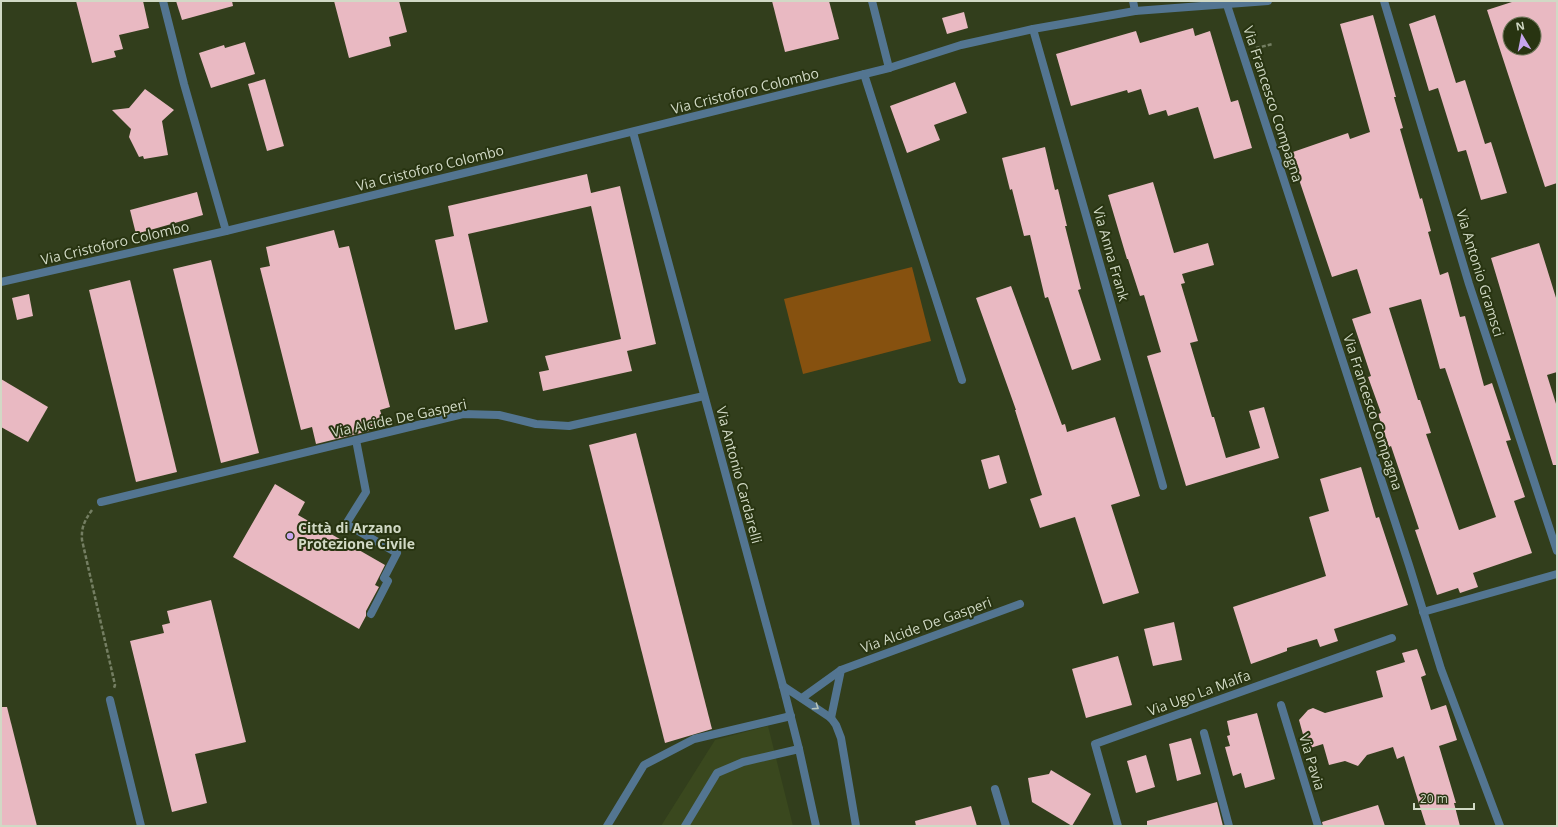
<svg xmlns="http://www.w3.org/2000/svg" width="1558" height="827" font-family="'Open Sans',sans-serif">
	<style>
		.built { fill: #3a481e }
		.green { fill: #86510f }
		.building { fill: #e9b9c2; fill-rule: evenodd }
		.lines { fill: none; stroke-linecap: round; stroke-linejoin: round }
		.path { stroke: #747e62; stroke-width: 2.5; stroke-dasharray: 4 2; stroke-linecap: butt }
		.service { stroke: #537591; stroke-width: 8 }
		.minor { stroke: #537591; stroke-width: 8 }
		.oneway { stroke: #b8c5bb }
		.poi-dot { fill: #c7a6ef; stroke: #283411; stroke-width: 1.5 }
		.labels { text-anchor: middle; stroke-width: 4; stroke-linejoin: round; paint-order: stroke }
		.street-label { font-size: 14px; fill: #d1d9c5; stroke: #283411 }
		.poi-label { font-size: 14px; font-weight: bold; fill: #d1d9c5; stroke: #283411; text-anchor: start }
	</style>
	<rect width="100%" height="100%" fill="#323e1c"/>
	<path class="built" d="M 768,726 L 793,826 L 661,826 L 715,740 Z"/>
	<path class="green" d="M 912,267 L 931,341 L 803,374 L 784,299 Z"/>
	<g class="building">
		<path d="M 76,1 L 143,1 L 149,28 L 119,35 L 123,49 L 114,51 L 116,57 L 92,63 Z"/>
		<path d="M 176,1 L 232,1 L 233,6 L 182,20 Z"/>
		<path d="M 334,1 L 399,1 L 407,32 L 389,37 L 391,46 L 349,58 Z"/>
		<path d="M 772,1 L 829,1 L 839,39 L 785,52 Z"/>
		<path d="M 1515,1 L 1557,1 L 1557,183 L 1545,187 L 1487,10 ZM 1510,24 L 1534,24 L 1534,48 L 1510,48 Z"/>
		<path d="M 964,12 L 968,28 L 947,34 L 942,18 Z"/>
		<path d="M 1373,15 L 1396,97 L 1394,97 L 1403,128 L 1400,129 L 1420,199 L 1422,198 L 1431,231 L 1428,232 L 1440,275 L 1448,272 L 1460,317 L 1465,316 L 1484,386 L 1492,383 L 1511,440 L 1506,441 L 1525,497 L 1514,501 L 1532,553 L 1473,573 L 1478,587 L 1460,593 L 1458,588 L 1437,595 L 1415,530 L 1419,529 L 1391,446 L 1389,447 L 1378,414 L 1381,413 L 1368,377 L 1371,376 L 1352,319 L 1371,313 L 1357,269 L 1332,277 L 1290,153 L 1348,133 L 1350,139 L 1370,132 L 1340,24 ZM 1421,299 L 1440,369 L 1445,368 L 1496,517 L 1459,530 L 1426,434 L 1431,433 L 1420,400 L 1418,400 L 1389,308 Z"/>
		<path d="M 1435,15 L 1456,83 L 1465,80 L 1485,144 L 1491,142 L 1507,193 L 1481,200 L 1466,150 L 1458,152 L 1438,88 L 1429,91 L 1409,24 Z"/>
		<path d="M 1193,28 L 1195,36 L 1210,31 L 1231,102 L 1238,100 L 1252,148 L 1214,159 L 1198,107 L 1168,116 L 1166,110 L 1149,115 L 1141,89 L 1128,93 L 1127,90 L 1071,106 L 1056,54 L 1136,31 L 1140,43 Z"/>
		<path d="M 245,42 L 255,74 L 211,88 L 199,53 L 224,45 L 225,48 Z"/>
		<path d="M 265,79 L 284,146 L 267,151 L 248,84 Z"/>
		<path d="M 955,82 L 967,113 L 934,125 L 940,140 L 907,153 L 890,106 Z"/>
		<path d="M 145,89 L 174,110 L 162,121 L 168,155 L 144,159 L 143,156 L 139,157 L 129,137 L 131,129 L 112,110 L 129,108 Z"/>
		<path d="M 1045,147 L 1055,190 L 1058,189 L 1067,226 L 1065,226 L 1081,289 L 1078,290 L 1101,360 L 1072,370 L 1048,297 L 1045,298 L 1030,235 L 1024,236 L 1012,189 L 1010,190 L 1002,158 Z"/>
		<path d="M 587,174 L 591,193 L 620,186 L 656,344 L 627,351 L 632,371 L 543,391 L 539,372 L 549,370 L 545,356 L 621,339 L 591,206 L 468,234 L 488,322 L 455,330 L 435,240 L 454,236 L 448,206 Z"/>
		<path d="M 1153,182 L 1174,253 L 1208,243 L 1214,265 L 1182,274 L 1185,283 L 1181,284 L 1198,341 L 1190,343 L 1212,417 L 1214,417 L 1226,458 L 1260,448 L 1249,411 L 1264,407 L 1279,458 L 1186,486 L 1147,356 L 1161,352 L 1144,295 L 1140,296 L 1128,259 L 1127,259 L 1108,195 Z"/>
		<path d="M 197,192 L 203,215 L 136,234 L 130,210 Z"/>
		<path d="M 334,230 L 339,248 L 349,246 L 390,407 L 380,410 L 385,427 L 316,444 L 312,427 L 301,430 L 260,268 L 270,266 L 266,247 Z"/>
		<path d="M 1539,243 L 1557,301 L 1557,372 L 1547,375 L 1557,407 L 1557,465 L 1553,465 L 1491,258 Z"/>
		<path d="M 211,260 L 259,453 L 221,463 L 173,269 Z"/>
		<path d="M 130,280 L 177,472 L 136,482 L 89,290 Z"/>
		<path d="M 1011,286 L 1062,425 L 1065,424 L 1067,432 L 1115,417 L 1140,496 L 1111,505 L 1139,593 L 1103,604 L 1075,517 L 1040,528 L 1030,499 L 1042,495 L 1015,410 L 1016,410 L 976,298 Z"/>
		<path d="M 29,294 L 33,316 L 17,320 L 12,298 Z"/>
		<path d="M 1,379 L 48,407 L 28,442 L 1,427 Z"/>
		<path d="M 636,433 L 712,729 L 665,743 L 589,445 Z"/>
		<path d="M 999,455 L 1007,483 L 989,489 L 981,460 Z"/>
		<path d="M 1361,467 L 1376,518 L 1379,517 L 1408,605 L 1334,629 L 1338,641 L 1320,647 L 1317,639 L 1287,648 L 1287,651 L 1251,664 L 1233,607 L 1326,576 L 1309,517 L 1329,511 L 1320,479 Z"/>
		<path d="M 275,484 L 305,502 L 298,515 L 385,565 L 375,585 L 379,587 L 366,611 L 366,616 L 359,629 L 233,557 Z"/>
		<path d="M 211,600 L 246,742 L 195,754 L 207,803 L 172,812 L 130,641 L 164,633 L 162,625 L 170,623 L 167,611 Z"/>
		<path d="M 1174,622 L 1182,660 L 1153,666 L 1144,629 Z"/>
		<path d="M 1417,649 L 1426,675 L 1421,677 L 1431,710 L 1446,705 L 1457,740 L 1439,746 L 1456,803 L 1454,803 L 1460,826 L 1426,826 L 1404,756 L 1397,759 L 1393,747 L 1367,755 L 1358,766 L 1345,761 L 1329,765 L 1323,744 L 1307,749 L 1299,720 L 1308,710 L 1313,708 L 1325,713 L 1383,697 L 1376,671 L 1405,662 L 1402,653 Z"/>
		<path d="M 1118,656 L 1132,705 L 1086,718 L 1072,669 Z"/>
		<path d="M 1,707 L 7,707 L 37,826 L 1,826 Z"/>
		<path d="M 1257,713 L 1275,779 L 1245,788 L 1241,773 L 1233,776 L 1225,747 L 1230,746 L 1227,736 L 1230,735 L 1227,721 Z"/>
		<path d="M 1191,738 L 1201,774 L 1177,781 L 1169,744 Z"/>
		<path d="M 1146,755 L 1155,787 L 1136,793 L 1127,761 Z"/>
		<path d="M 1051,770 L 1091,794 L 1072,826 L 1032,802 L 1028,778 L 1049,774 Z"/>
		<path d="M 1217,802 L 1223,826 L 1147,826 L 1147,821 Z"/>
		<path d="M 1378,805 L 1385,826 L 1323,826 L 1322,822 Z"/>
		<path d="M 971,806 L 977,826 L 916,826 L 915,821 Z"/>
	</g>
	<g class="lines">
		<g class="path">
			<path d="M 1256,48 L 1273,44"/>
			<path d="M 92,510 C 85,520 81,527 82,540 L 115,685 L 114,688"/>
		</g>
		<g class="service">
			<path d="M 356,440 L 366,492 L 346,524 L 397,553 L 384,578 L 388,581 L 371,614"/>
			<path d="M 783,686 L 831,718 L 836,725 L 841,738 L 856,826"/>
			<path d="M 802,698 L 841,670 L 1020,604"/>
			<path d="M 831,718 L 841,670"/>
			<path d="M 607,826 L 644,765 L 694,739 L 791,716"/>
			<path d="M 685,826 L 717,773 L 743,762 L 799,749"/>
		</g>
		<g class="minor">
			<path d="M 163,1 L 184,84 L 226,231"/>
			<path d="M 872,1 L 889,68"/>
			<path d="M 1133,1 L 1135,11"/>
			<path d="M 1384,1 L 1469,284 L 1557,551"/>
			<path d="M 1227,5 L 1409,565 L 1441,669 L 1500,826"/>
			<path d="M 1033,29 L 1163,486"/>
			<path d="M 864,74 L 962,380"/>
			<path d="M 633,132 L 783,686 L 799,749 L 816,826"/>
			<path d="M 1,282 L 226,231 L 485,168 L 889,68 L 961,45 L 1033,29 L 1135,11 L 1268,1"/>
			<path d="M 101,502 L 463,414 L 499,415 L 536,424 L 569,426 L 704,396"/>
			<path d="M 1423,612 L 1557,574"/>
			<path d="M 110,700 L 141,826"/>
			<path d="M 1281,705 L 1318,826"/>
			<path d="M 1204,733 L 1229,826"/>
			<path d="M 995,789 L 1006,826"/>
			<path d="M 1118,826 L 1095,744 L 1392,638"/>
		</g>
	</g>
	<defs><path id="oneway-chevron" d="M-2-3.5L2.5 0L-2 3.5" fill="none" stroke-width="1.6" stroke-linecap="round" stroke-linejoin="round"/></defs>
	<use class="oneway" href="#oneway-chevron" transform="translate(816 707) rotate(34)"/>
	<circle class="poi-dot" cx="290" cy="536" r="4"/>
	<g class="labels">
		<g class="street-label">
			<text transform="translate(745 91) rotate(-14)" y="5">Via Cristoforo Colombo</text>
			<text transform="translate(1273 104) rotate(72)" y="5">Via Francesco Compagna</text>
			<text transform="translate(430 168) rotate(-14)" y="5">Via Cristoforo Colombo</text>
			<text transform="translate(115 243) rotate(-13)" y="5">Via Cristoforo Colombo</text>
			<text transform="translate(1111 254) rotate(74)" y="5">Via Anna Frank</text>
			<text transform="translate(1480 273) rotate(73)" y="5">Via Antonio Gramsci</text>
			<text transform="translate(1373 412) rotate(72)" y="5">Via Francesco Compagna</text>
			<text transform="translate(399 418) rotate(-12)" y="5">Via Alcide De Gasperi</text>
			<text transform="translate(739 475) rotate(75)" y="5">Via Antonio Cardarelli</text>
			<text transform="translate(926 625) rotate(-20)" y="5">Via Alcide De Gasperi</text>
			<text transform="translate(1199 693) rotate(-20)" y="5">Via Ugo La Malfa</text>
			<text transform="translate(1312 762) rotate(73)" y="5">Via Pavia</text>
		</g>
		<g class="poi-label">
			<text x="298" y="533">Città di Arzano<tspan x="298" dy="16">Protezione Civile</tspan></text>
		</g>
	</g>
	<rect width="1558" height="827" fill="none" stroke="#d1d9c5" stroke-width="4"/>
	<g transform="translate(1522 36) rotate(350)"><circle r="19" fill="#283411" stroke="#6c7659"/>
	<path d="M0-3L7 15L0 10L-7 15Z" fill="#c7a6ef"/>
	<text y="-6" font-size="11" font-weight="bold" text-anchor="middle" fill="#d1d9c5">N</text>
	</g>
	<path d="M1414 803v6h60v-6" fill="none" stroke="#d1d9c5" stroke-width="2"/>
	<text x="1420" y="803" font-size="12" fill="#d1d9c5" stroke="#283411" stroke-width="3" paint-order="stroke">20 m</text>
</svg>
